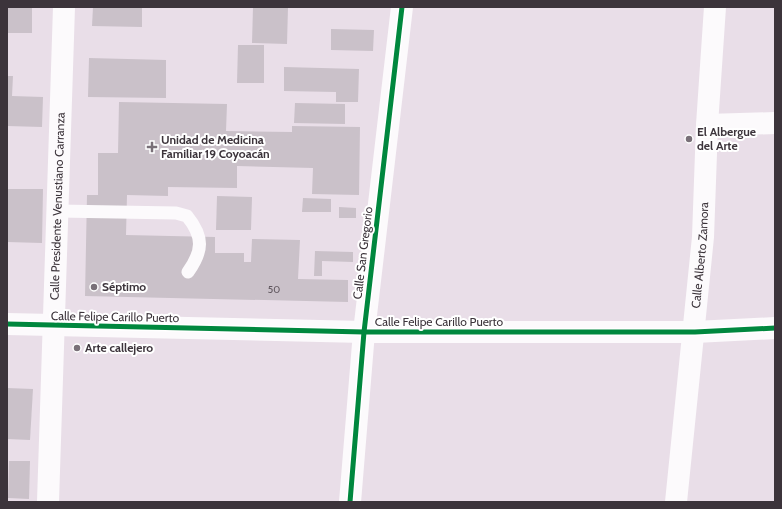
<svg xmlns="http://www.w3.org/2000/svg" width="782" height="509" font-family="Cabin,sans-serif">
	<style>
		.building { fill: #cac1c9 }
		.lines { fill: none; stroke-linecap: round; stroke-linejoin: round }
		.service { stroke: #fcfafc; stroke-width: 13 }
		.minor { stroke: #fcfafc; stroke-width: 22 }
		.tertiary { stroke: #fcfafc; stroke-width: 22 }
		.cycleway-casing { stroke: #fff; stroke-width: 8 }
		.cycleway { stroke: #00873e; stroke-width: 5 }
		.poi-dot { fill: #797078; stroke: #fff; stroke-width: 1.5 }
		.labels { text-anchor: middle; stroke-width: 4; stroke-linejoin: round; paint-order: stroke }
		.number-label { font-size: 10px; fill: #60575e }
		.poi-label { font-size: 12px; font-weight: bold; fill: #3c343b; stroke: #fff; text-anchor: start }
		.street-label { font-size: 12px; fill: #3c343b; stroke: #fff }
	</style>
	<rect width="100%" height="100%" fill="#e9dee8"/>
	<g class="building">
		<rect x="7" y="7" width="25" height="26"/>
		<path d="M 93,7 L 142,7 L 142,27 L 92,26 Z"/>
		<path d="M 253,7 L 288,7 L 287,44 L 252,43 Z"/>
		<path d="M 331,29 L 374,30 L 373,51 L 331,50 Z"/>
		<path d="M 238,45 L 264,45 L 264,83 L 237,83 Z"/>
		<path d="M 89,58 L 166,60 L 166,98 L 88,97 Z"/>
		<path d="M 284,67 L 359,69 L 358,102 L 336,102 L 336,92 L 284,91 Z"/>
		<path d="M 7,76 L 13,76 L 12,96 L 43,97 L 42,127 L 7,126 Z"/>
		<path d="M 119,102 L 227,104 L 226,131 L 292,132 L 292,126 L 360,127 L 359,195 L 312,194 L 313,168 L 237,166 L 237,188 L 168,187 L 168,196 L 127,195 L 126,235 L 215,237 L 215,253 L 244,253 L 244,262 L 251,262 L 252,239 L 300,240 L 298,279 L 348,280 L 348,302 L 85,296 L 87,195 L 98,195 L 98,153 L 118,153 Z"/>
		<path d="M 295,103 L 345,104 L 345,124 L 294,123 Z"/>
		<path d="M 7,189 L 43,189 L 42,243 L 7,242 Z"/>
		<path d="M 217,196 L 252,197 L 251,230 L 216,230 Z"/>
		<path d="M 303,198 L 331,199 L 331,212 L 302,212 Z"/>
		<path d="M 339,207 L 356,208 L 356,218 L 339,218 Z"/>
		<path d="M 315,251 L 353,252 L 353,262 L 322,261 L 322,276 L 314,276 Z"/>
		<path d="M 7,388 L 33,389 L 30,440 L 7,439 Z"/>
		<path d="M 9,461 L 30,461 L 29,499 L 8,498 Z"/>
	</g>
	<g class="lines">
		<path class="service" d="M 58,211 L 176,213 L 187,216 C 204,237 203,251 188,272"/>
		<g class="minor">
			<path d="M 707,125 L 775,123"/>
			<path id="s1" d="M 48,502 L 64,7"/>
			<path d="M 350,502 L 364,332 L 402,7"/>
			<path id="s2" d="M 676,502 L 703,237 L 707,125 L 715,7"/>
		</g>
		<path class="tertiary" d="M 7,324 L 364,332 L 695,332 L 775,328"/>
		<defs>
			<g id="cycleway">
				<path d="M 7,324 L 364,332 L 695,332 L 775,328"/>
				<path d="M 350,502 L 364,332 L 402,7"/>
			</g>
		</defs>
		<use href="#cycleway" class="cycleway-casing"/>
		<use href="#cycleway" class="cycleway"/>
	</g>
	<g class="poi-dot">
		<circle cx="689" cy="139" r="4"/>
		<path d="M150 141h4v4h4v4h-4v4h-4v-4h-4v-4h4z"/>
		<circle cx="94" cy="287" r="4"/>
		<circle cx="77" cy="348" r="4"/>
	</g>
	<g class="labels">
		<g class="number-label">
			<text x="274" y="293">50</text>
		</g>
		<g class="poi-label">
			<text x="697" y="136">El Albergue<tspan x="697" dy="14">del Arte</tspan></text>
			<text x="161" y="144">Unidad de Medicina<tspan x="161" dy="14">Familiar 19 Coyoacán</tspan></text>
			<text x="102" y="291">Séptimo</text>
			<text x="85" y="352">Arte callejero</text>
		</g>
		<g class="street-label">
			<text dy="4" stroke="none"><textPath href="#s1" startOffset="296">Calle Presidente Venustiano Carranza</textPath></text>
			<text transform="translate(363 253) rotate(-83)" y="4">Calle San Gregorio</text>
			<text dy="4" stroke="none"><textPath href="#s2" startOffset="248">Calle Alberto Zamora</textPath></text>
			<text transform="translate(115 317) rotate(1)" y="4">Calle Felipe Carillo Puerto</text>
			<text x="439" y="326">Calle Felipe Carillo Puerto</text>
		</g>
	</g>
	<rect width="782" height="509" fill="none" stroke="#3c343b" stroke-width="16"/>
</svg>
